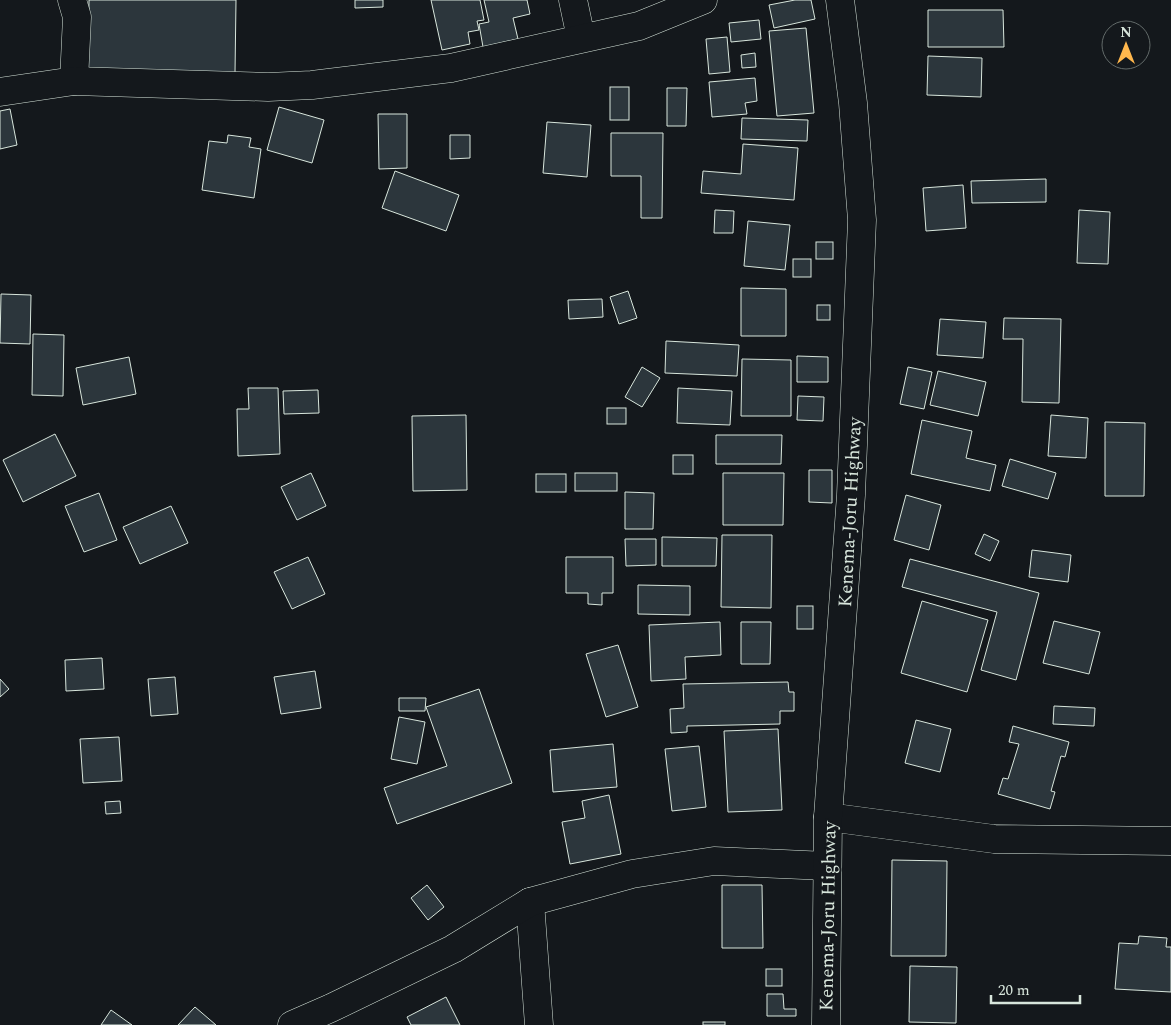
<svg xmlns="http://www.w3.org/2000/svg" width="1171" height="1025" font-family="Spectral,serif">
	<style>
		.building { fill: #2c363c; stroke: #d8e6dc }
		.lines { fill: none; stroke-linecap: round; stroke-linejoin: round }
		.minor-casing { stroke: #d8e6dc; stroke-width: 29 }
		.highway-casing { stroke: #d8e6dc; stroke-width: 29 }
		.minor { stroke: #14181c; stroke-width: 28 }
		.highway { stroke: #14181c; stroke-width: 28 }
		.labels { text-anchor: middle; stroke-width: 4; stroke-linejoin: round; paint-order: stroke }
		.street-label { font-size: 19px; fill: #d8e6dc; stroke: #14181c }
	</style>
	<rect width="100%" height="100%" fill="#14181c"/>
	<g class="building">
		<path d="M 89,0 L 236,0 L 235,73 L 88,71 Z"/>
		<path d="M 355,0 L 383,0 L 383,7 L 355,8 Z"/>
		<path d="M 431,0 L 480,0 L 484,20 L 477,21 L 479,30 L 468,32 L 470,44 L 442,50 Z"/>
		<path d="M 484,0 L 527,0 L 530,14 L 513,18 L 518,39 L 483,47 L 479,24 L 489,22 Z"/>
		<path d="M 795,0 L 811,0 L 815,19 L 774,28 L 769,5 Z"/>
		<path d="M 928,10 L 1003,10 L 1004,47 L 928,47 Z"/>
		<path d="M 759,20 L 761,39 L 731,42 L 729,23 Z"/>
		<path d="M 806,28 L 814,113 L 777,116 L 769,31 Z"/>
		<path d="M 727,37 L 730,72 L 709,74 L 706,39 Z"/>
		<path d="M 755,53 L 756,67 L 742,68 L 741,55 Z"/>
		<path d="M 928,56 L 982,58 L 981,97 L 927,95 Z"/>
		<path d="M 755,78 L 757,101 L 745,103 L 747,114 L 712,117 L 709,82 Z"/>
		<rect x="610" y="87" width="19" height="33"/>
		<path d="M 667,88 L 687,88 L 686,126 L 667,126 Z"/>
		<path d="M 279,107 L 324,120 L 312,163 L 267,150 Z"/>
		<path d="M 10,109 L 17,145 L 0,149 L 0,111 Z"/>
		<path d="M 378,114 L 407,114 L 407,168 L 379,169 Z"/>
		<path d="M 742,118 L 808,120 L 807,141 L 741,139 Z"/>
		<path d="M 547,122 L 591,125 L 587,177 L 543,173 Z"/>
		<path d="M 611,133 L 663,133 L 662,218 L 641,218 L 641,176 L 611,176 Z"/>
		<path d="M 228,135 L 251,138 L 249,147 L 261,149 L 254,198 L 202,190 L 209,141 L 227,143 Z"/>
		<path d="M 450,135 L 470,135 L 470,158 L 450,159 Z"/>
		<path d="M 743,144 L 798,148 L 794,200 L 701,193 L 703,171 L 741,174 Z"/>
		<path d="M 395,171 L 459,195 L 446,231 L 382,208 Z"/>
		<path d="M 1046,179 L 1046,202 L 972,203 L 971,181 Z"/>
		<path d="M 963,185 L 966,228 L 926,231 L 923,188 Z"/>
		<path d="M 715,210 L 734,211 L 733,233 L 714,233 Z"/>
		<path d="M 1079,210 L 1110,212 L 1108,264 L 1077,263 Z"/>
		<path d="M 748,221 L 790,225 L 785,270 L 744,266 Z"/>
		<rect x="816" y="242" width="17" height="17"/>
		<rect x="793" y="259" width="18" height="18"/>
		<path d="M 741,288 L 786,289 L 786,336 L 741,336 Z"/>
		<path d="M 628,291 L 637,318 L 619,324 L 610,297 Z"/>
		<path d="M 1,294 L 31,295 L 30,344 L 0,343 Z"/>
		<path d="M 602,299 L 603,317 L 569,319 L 568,300 Z"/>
		<rect x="817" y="305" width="13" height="15"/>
		<path d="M 1004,318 L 1061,319 L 1059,403 L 1022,402 L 1023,339 L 1003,339 Z"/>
		<path d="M 940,319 L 986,322 L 983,358 L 937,355 Z"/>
		<path d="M 33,334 L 64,335 L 63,396 L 32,395 Z"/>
		<path d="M 666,341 L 739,345 L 737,376 L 665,373 Z"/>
		<path d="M 797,356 L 828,357 L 828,382 L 797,382 Z"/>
		<path d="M 129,357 L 136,394 L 83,405 L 76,368 Z"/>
		<path d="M 742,359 L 791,360 L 791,416 L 741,416 Z"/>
		<path d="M 642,367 L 660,378 L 642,407 L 625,397 Z"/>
		<path d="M 908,367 L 932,372 L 924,409 L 900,404 Z"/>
		<path d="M 938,371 L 986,382 L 978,416 L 930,405 Z"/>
		<path d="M 248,388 L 278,388 L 280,454 L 238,456 L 237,409 L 249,409 Z"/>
		<path d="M 678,388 L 732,391 L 730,425 L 677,423 Z"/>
		<path d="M 318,390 L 319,413 L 284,414 L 283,391 Z"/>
		<path d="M 798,396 L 824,397 L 823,421 L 797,420 Z"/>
		<rect x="607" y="408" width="19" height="16"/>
		<path d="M 466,415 L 467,490 L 413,491 L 412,416 Z"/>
		<path d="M 1051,415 L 1088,418 L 1086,458 L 1048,456 Z"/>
		<path d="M 922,420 L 972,431 L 966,458 L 996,465 L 990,491 L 911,474 Z"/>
		<path d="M 1105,422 L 1145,423 L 1144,496 L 1105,496 Z"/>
		<path d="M 55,434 L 76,476 L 23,502 L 3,460 Z"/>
		<path d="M 716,435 L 782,435 L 781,464 L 716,464 Z"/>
		<rect x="673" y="455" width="20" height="19"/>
		<path d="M 1010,459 L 1056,473 L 1048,499 L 1002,486 Z"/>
		<path d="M 809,470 L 832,470 L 832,503 L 809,502 Z"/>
		<path d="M 311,473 L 326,506 L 297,520 L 281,487 Z"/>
		<rect x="575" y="473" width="42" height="18"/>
		<path d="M 723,473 L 784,473 L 783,525 L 723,525 Z"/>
		<rect x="536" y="474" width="30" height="18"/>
		<path d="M 625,492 L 654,493 L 653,529 L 625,529 Z"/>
		<path d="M 99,493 L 117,540 L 84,552 L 65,506 Z"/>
		<path d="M 906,495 L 941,505 L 929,550 L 894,540 Z"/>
		<path d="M 171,506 L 188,543 L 140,564 L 123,527 Z"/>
		<path d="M 984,534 L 999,541 L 990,561 L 975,554 Z"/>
		<path d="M 722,535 L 772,535 L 771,608 L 721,607 Z"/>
		<path d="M 662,537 L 717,538 L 716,566 L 662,566 Z"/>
		<path d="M 625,539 L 656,539 L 656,565 L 626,566 Z"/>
		<path d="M 1032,550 L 1071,555 L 1068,582 L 1029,577 Z"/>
		<path d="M 308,557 L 325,594 L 292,609 L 274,572 Z"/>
		<path d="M 566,557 L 613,557 L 613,593 L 602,593 L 602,605 L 588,604 L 588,593 L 566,593 Z"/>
		<path d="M 910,559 L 1039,593 L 1016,680 L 981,670 L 997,612 L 902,587 Z"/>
		<path d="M 638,585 L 690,586 L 690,615 L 638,614 Z"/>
		<path d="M 922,601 L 988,620 L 967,692 L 901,673 Z"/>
		<rect x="797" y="606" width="16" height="23"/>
		<path d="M 1054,621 L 1100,632 L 1089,674 L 1043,663 Z"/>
		<path d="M 720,622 L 721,655 L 685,657 L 686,679 L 651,681 L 649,625 Z"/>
		<path d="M 741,622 L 771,622 L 770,664 L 741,664 Z"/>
		<path d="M 618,645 L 638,707 L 606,717 L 586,654 Z"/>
		<path d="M 102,658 L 104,689 L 66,691 L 65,660 Z"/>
		<path d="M 315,671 L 321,708 L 281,714 L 274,677 Z"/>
		<path d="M 175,677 L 178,714 L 151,716 L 148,679 Z"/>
		<path d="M 0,679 L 9,689 L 0,697 Z"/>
		<path d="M 788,682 L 789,692 L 794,692 L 794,711 L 780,711 L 780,724 L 687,726 L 687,732 L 671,733 L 670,709 L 684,708 L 683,684 Z"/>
		<path d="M 479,689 L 512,783 L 397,824 L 384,788 L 447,766 L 426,707 Z"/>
		<path d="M 399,698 L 426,698 L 425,711 L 399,711 Z"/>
		<path d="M 1054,706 L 1095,708 L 1094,726 L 1053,724 Z"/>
		<path d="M 399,717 L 425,722 L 417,764 L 391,759 Z"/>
		<path d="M 916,720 L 951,729 L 940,772 L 905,763 Z"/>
		<path d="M 1013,726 L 1069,742 L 1065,757 L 1061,756 L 1051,791 L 1055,792 L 1050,809 L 998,794 L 1003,778 L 1008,779 L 1019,744 L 1009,742 Z"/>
		<path d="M 778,729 L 782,810 L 728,812 L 724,731 Z"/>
		<path d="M 119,737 L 122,781 L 83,783 L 80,739 Z"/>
		<path d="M 613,744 L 617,787 L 553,792 L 550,750 Z"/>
		<path d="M 699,746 L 706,807 L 672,811 L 665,749 Z"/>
		<path d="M 609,795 L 621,854 L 570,864 L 562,822 L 585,818 L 582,801 Z"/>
		<path d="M 120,801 L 121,813 L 106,814 L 105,802 Z"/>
		<path d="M 892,860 L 947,861 L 946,956 L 891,956 Z"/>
		<path d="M 427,885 L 444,907 L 428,920 L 411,898 Z"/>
		<path d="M 722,885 L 762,885 L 763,948 L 722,948 Z"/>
		<path d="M 1139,936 L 1167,938 L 1166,947 L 1171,947 L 1171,992 L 1115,989 L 1119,943 L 1138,944 Z"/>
		<path d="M 910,966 L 957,967 L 956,1023 L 909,1022 Z"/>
		<rect x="766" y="969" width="16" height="17"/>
		<path d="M 767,994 L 783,994 L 784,1009 L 796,1009 L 796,1016 L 767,1016 Z"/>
		<path d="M 446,997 L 460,1025 L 411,1025 L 407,1017 Z"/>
		<path d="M 195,1007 L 216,1025 L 178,1025 Z"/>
		<path d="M 111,1010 L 132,1025 L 101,1025 Z"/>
		<rect x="703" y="1022" width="22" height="3"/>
	</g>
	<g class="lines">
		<defs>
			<g id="minor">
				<path d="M 72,0 L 77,17 L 74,81"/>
				<path d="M 573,0 L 581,38"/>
				<path d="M 0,92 L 74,81 L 268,87 L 312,85 L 451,68 L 639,26 L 703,0"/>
				<path d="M 828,817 L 994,839 L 1171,841"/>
				<path d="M 530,902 L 539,1025"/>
				<path d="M 292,1025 L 331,1008 L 453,949 L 530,902 L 632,874 L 714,861 L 827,866"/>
			</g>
			<path id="highway" d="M 826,1025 L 828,817 L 851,495 L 862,220 L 853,103 L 840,0"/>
		</defs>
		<use href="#minor" class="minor-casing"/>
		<use href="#highway" class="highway-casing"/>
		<use href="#minor" class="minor"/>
		<use href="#highway" class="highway"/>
	</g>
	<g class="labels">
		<g class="street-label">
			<text transform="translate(849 512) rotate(-87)" y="7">Kenema-Joru Highway</text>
			<text transform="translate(827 916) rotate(-89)" y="7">Kenema-Joru Highway</text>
		</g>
	</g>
	<g transform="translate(1126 45)"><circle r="24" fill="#14181c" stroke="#626a69"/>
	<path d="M0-4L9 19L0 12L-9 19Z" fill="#ffb74d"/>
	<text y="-8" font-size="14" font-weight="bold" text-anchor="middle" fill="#d8e6dc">N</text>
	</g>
	<path d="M991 995v8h89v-8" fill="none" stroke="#d8e6dc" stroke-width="2.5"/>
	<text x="998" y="995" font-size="15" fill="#d8e6dc" stroke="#14181c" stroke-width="4" paint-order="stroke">20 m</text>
</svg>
